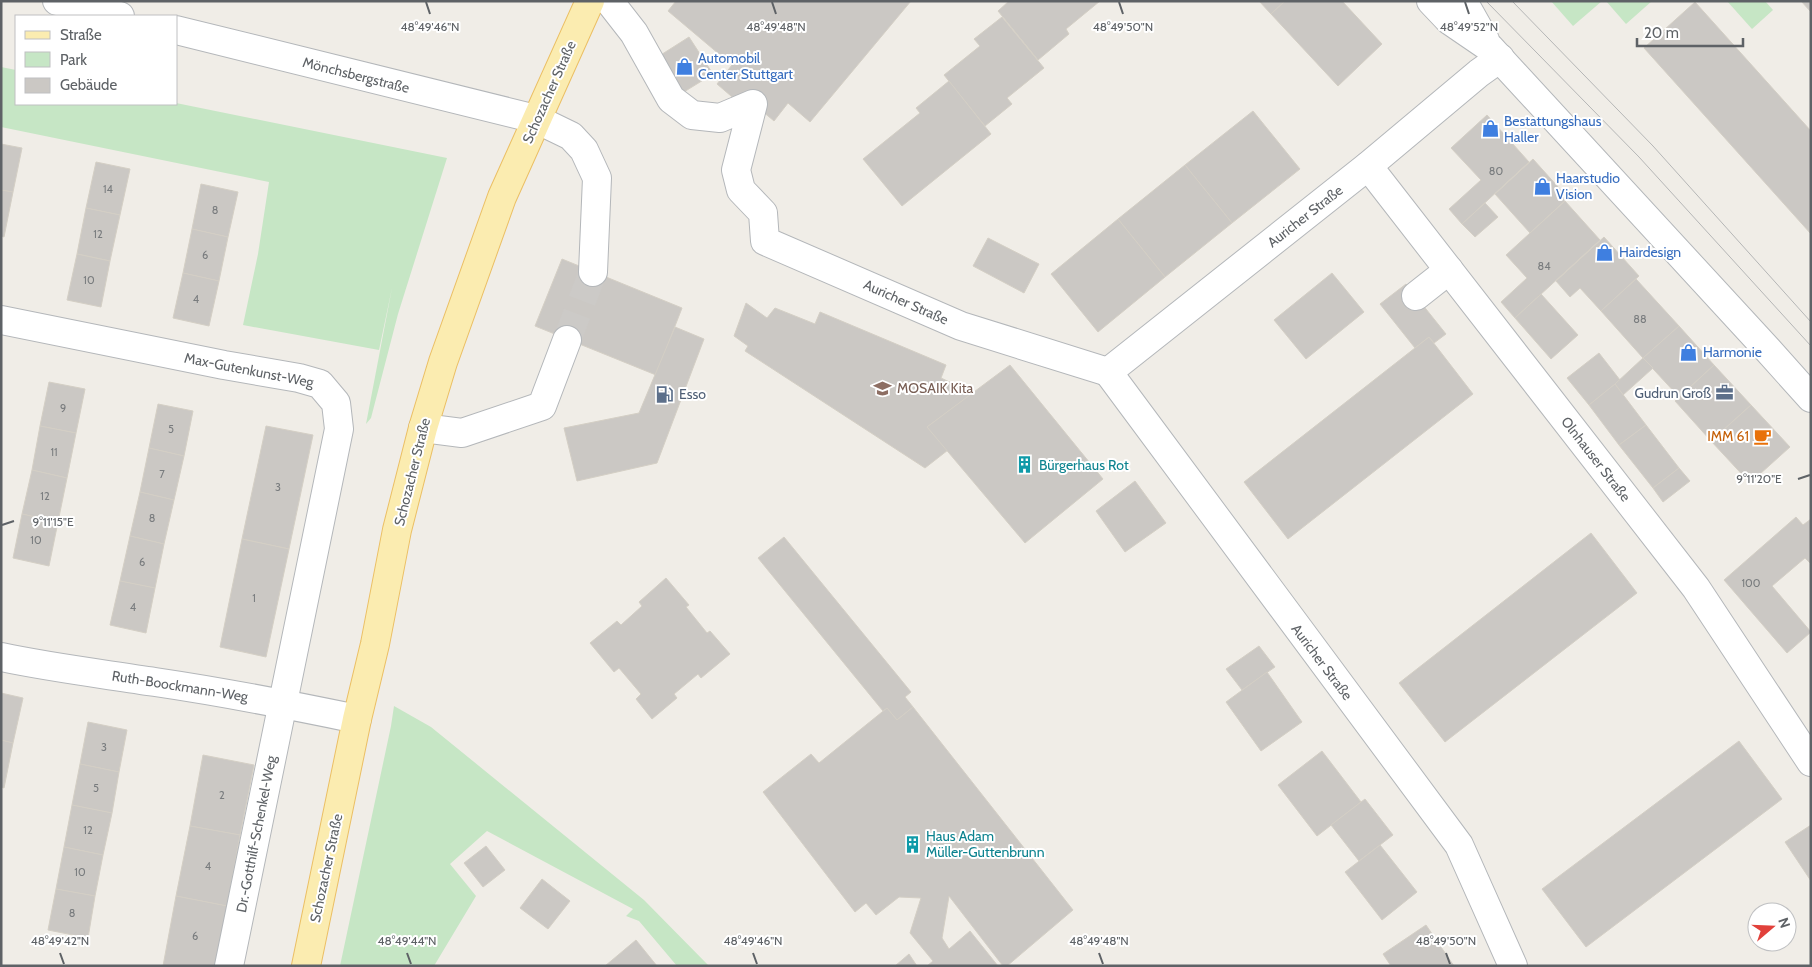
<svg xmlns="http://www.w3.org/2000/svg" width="1812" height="967" font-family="Cabin,sans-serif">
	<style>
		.green { fill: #c6e6c5 }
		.building { fill: #cbc8c4; stroke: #d4cfc5 }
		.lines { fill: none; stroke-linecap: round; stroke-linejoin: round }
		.minor-tunnel { stroke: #cccac7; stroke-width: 28; stroke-dasharray: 28 14; stroke-linecap: butt }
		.minor-casing { stroke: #b4b7ba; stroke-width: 30 }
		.major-casing { stroke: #ebbf64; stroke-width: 30 }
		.minor { stroke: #fff; stroke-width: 28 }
		.major { stroke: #fbecb0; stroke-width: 28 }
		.tram { stroke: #b5b6b6; stroke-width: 1 }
		.ticks { fill: none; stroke: #5e6266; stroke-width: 2 }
		.labels { text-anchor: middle; stroke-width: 4; stroke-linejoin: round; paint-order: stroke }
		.number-label { font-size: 11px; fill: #797c7e }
		.shop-label { font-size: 14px; fill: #366cbe; stroke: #fff; text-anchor: start }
		.street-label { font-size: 14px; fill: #5e6266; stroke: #fff }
		.education-label { font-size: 14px; fill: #785e54; stroke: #fff; text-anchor: start }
		.service-label { font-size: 14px; fill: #4e5e75; stroke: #fff; text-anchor: end }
		.food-label { font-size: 14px; fill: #c56008; stroke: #fff; text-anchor: end }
		.culture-label { font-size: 14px; fill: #0d838f; stroke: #fff; text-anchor: start }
		.ticks-label { font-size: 12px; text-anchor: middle; fill: #5e6266; stroke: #fff; stroke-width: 4; stroke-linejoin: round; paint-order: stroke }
	</style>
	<rect width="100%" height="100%" fill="#f0ede7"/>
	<g class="green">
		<path d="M 1551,1 L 1602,1 L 1573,26 Z"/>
		<path d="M 1606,1 L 1652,1 L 1626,24 Z"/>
		<path d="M 1727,1 L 1765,1 L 1773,10 L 1752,29 Z"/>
		<path d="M 1,67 L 16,70 L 16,104 L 176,103 L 447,158 L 398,314 L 371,418 L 366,424 L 392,288 L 379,350 L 243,325 L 258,254 L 269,182 L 1,127 Z"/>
		<path d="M 394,706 L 431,727 L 644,900 L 709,966 L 677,966 L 639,921 L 626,916 L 633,909 L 487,831 L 450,864 L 476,896 L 434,966 L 340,966 L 391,726 Z"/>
	</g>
	<g class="building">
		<path d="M 676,1 L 911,1 L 810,122 L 788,103 L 774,121 L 743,95 L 738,102 L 717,84 L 732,65 L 668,11 Z"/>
		<path d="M 1009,1 L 1100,1 L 1066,29 L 1069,34 L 1038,60 L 998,11 Z"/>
		<path d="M 1259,1 L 1285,1 L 1271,14 Z"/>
		<path d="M 1285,1 L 1342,1 L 1382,44 L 1338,86 L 1271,14 Z"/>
		<path d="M 1801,1 L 1811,1 L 1811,12 Z"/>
		<path d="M 1695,2 L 1811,131 L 1811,234 L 1644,48 Z"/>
		<path d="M 1002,17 L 1044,68 L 1007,98 L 1012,104 L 985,126 L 944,75 L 980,46 L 974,39 Z"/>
		<path d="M 689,37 L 713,74 L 679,95 L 656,58 Z"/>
		<path d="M 949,81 L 991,134 L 902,206 L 863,159 L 920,113 L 916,108 Z"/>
		<path d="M 1253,111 L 1300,169 L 1232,223 L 1185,165 Z"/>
		<path d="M 1487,115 L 1529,162 L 1462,224 L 1449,209 L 1481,180 L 1451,148 Z"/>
		<path d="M 1,144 L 22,148 L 13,192 L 1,190 Z"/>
		<path d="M 1533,159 L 1568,198 L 1530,233 L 1495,194 Z"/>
		<path d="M 96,162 L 130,169 L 120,215 L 86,208 Z"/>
		<path d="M 1185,165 L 1232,223 L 1165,277 L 1118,219 Z"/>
		<path d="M 201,184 L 238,192 L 228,237 L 192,229 Z"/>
		<path d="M 1,190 L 13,192 L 4,237 L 1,236 Z"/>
		<path d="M 1565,201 L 1600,240 L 1515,318 L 1501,302 L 1527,278 L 1506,255 Z"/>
		<path d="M 1485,203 L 1498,217 L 1475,237 L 1462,224 Z"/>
		<path d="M 86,208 L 120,215 L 110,261 L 77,254 Z"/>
		<path d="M 1118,219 L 1165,277 L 1098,332 L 1051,274 Z"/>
		<path d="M 192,229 L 228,237 L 219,281 L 183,273 Z"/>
		<path d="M 1604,237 L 1639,276 L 1601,311 L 1580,288 L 1570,297 L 1556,281 Z"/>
		<path d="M 988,238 L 1039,264 L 1024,293 L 973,266 Z"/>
		<path d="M 77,254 L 110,261 L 101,307 L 67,300 Z"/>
		<path d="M 562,259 L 682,308 L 656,375 L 535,326 Z"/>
		<path d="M 183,273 L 219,281 L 209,326 L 173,318 Z"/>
		<path d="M 1332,273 L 1364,312 L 1306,359 L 1274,320 Z"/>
		<path d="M 1636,279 L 1679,326 L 1643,358 L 1601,311 Z"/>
		<path d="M 1406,284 L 1446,334 L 1434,343 L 1429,337 L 1415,348 L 1380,304 Z"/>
		<path d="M 1541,294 L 1578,335 L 1551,359 L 1515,318 Z"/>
		<path d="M 746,303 L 767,318 L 775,308 L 815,324 L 820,312 L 946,365 L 941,378 L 973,393 L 927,427 L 948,450 L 925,468 L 745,351 L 748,346 L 734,336 Z"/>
		<path d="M 1679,326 L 1714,365 L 1679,397 L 1643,358 Z"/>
		<path d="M 675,327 L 704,339 L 657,463 L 577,481 L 564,428 L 639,413 Z"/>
		<path d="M 1429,337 L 1473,394 L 1288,539 L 1244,482 Z"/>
		<path d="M 1599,353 L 1620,380 L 1589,405 L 1567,378 Z"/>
		<path d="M 1643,358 L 1653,368 L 1623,395 L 1615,384 Z"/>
		<path d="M 1010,365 L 1103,479 L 1025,543 L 927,427 Z"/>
		<path d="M 1714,365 L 1751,405 L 1711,441 L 1675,401 Z"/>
		<path d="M 49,382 L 85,389 L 76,433 L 40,426 Z"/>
		<path d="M 1615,384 L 1646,425 L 1619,445 L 1589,405 Z"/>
		<path d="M 158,404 L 193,411 L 184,456 L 149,448 Z"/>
		<path d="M 1751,405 L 1790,447 L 1750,483 L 1711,441 Z"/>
		<path d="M 1646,425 L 1679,468 L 1653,488 L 1619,445 Z"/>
		<path d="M 40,426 L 76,433 L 67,478 L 32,470 Z"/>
		<path d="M 266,426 L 313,435 L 289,549 L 242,539 Z"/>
		<path d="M 149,448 L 184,456 L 174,500 L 140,492 Z"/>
		<path d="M 1679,468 L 1690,481 L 1663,502 L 1653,488 Z"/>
		<path d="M 32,470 L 67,478 L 58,522 L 22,514 Z"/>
		<path d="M 1135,481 L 1166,523 L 1125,552 L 1096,511 Z"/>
		<path d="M 140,492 L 174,500 L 164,544 L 130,536 Z"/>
		<path d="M 22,514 L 58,522 L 49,566 L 13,558 Z"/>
		<path d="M 1796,517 L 1803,525 L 1811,519 L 1811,564 L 1805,558 L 1772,586 L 1811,632 L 1787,653 L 1724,580 Z"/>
		<path d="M 1591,533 L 1637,593 L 1445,742 L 1399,683 Z"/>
		<path d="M 130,536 L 164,544 L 155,588 L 120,581 Z"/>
		<path d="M 784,537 L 911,692 L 905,697 L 913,707 L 897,720 L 887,708 L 883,711 L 758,558 Z"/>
		<path d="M 242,539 L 289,549 L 266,657 L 220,647 Z"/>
		<path d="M 666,578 L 689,605 L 686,607 L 707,633 L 710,631 L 730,654 L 701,678 L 698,674 L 674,694 L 677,698 L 652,719 L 636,699 L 641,694 L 619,668 L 614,672 L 590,643 L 617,621 L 621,625 L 642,606 L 639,602 Z"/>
		<path d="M 120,581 L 155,588 L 146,633 L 110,625 Z"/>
		<path d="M 1259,646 L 1275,667 L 1242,690 L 1226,669 Z"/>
		<path d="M 1267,672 L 1302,722 L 1261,751 L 1226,702 Z"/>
		<path d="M 1,693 L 23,698 L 13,743 L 1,740 Z"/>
		<path d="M 913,707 L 1073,910 L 1007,966 L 1003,966 L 949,896 L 942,938 L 949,949 L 970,931 L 998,966 L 927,966 L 933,961 L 910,933 L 921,898 L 899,897 L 876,915 L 866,903 L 855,912 L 763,792 L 811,754 L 819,763 L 887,708 L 897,720 Z"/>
		<path d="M 88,722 L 127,730 L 119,772 L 80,764 Z"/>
		<path d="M 1,740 L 13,743 L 4,788 L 1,787 Z"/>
		<path d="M 1739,741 L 1782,799 L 1586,947 L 1542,889 Z"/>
		<path d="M 1322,751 L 1361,802 L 1317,836 L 1278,785 Z"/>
		<path d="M 203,755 L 254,765 L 240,835 L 190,826 Z"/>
		<path d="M 80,764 L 119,772 L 112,813 L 72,805 Z"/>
		<path d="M 1365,799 L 1393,835 L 1359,861 L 1331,825 Z"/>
		<path d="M 72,805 L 112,813 L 103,855 L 64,847 Z"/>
		<path d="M 1811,825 L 1811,881 L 1785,842 Z"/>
		<path d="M 190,826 L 240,835 L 227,906 L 176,896 Z"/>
		<path d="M 1380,845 L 1417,892 L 1382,920 L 1345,872 Z"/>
		<path d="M 486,846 L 505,870 L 483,887 L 464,863 Z"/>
		<path d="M 64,847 L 103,855 L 95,896 L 56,889 Z"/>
		<path d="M 542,879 L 570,901 L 548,929 L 520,908 Z"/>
		<path d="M 56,889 L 95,896 L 88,938 L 48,930 Z"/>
		<path d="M 176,896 L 227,906 L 216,966 L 163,966 Z"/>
		<path d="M 1426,925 L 1454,966 L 1391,966 L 1383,954 Z"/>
		<path d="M 636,940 L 657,966 L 605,966 Z"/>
		<path d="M 909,954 L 917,966 L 895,966 Z"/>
	</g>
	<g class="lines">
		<path class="minor-tunnel" d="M 567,340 L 593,272"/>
		<defs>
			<g id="minor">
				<path d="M 57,1 L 120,16"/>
				<path d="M 609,1 L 634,33 L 671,99 L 692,115 L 720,118 L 753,104 L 736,170 L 741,190 L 763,213 L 765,241 L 961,326 L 1108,372"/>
				<path d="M 1431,1 L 1449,20 L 1490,48 L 1768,350 L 1811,398"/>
				<path d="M 1463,1 L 1485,40"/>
				<path d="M 176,30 L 536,119 L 571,136 L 584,150 L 597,178 L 593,272"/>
				<path d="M 1500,58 L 1479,73 L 1368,166 L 1108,372 L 1459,845 L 1513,966"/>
				<path d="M 1368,166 L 1696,588 L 1811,762"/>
				<path d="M 1416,296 L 1449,270"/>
				<path d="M 1,320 L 224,365 L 299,378 L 320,384 L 336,403 L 339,429 L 229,966"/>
				<path d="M 423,428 L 462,433 L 542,406 L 567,340"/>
				<path d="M 1,657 C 52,668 104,674 155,682 C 223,692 290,705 357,719"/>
			</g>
			<path id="major" d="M 306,966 L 357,719 L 375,644 L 397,530 L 423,428 L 443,362 L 502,197 L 590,1"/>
		</defs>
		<use href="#minor" class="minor-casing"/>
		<use href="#major" class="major-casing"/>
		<use href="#minor" class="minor"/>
		<use href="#major" class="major"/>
		<g class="tram">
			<path d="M 1486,1 L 1639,157 L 1811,346"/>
			<path d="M 1512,1 L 1653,146 L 1811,322"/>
		</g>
	</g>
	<path class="ticks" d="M 426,2 L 430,14M 772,2 L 776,14M 1119,2 L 1123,14M 1465,2 L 1469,14M 1798,479 L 1810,475M 2,525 L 14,521M 60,953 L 64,964M 407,953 L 411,964M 753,953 L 757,964M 1099,953 L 1103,964M 1446,953 L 1450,964"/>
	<defs>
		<symbol id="shop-bare" viewBox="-9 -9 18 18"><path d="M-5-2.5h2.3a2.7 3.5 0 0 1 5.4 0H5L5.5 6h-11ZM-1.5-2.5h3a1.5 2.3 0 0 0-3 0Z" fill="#3f7fe0" stroke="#fff" stroke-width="2.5" paint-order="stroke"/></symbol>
		<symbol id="school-bare" viewBox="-9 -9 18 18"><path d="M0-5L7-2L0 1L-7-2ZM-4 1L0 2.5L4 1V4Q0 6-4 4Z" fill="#8d6e63" stroke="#fff" stroke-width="2.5" paint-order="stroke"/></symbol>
		<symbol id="office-bare" viewBox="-9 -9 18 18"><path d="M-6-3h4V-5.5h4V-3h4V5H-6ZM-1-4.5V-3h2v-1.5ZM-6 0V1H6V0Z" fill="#5c6f8a" stroke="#fff" stroke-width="2.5" paint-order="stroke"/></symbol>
		<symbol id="fuel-bare" viewBox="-9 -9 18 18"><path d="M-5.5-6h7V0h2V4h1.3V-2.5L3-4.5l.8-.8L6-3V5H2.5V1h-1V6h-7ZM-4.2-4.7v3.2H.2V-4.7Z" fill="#5c6f8a" stroke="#fff" stroke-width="2.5" paint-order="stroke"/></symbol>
		<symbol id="cafe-bare" viewBox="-9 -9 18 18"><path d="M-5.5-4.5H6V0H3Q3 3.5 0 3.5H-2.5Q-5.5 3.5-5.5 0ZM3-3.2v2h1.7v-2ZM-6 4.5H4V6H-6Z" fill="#e8710a" stroke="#fff" stroke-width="2.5" paint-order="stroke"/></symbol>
		<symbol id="building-bare" viewBox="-9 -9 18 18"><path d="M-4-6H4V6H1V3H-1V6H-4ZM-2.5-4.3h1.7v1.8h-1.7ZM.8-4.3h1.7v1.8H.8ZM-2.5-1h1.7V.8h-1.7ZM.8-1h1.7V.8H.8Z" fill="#0f9aa8" stroke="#fff" stroke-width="2.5" paint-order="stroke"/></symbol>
	</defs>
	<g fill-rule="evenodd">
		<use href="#shop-bare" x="672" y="54" width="25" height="25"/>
		<use href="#shop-bare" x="1478" y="116" width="25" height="25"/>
		<use href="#shop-bare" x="1530" y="174" width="25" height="25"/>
		<use href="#shop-bare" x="1592" y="240" width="25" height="25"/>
		<use href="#shop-bare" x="1676" y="340" width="25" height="25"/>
		<use href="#school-bare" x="870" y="376" width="25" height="25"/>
		<use href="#office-bare" x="1712" y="380" width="25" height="25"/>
		<use href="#fuel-bare" x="652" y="382" width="25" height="25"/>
		<use href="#cafe-bare" x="1750" y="424" width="25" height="25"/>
		<use href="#building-bare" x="1012" y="452" width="25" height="25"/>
		<use href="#building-bare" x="900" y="832" width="25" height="25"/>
	</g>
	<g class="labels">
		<g class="number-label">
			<text x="1496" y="175">80</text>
			<text x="108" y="193">14</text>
			<text x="215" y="214">8</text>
			<text x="98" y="238">12</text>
			<text x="205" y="259">6</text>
			<text x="1544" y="270">84</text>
			<text x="89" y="284">10</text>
			<text x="196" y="303">4</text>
			<text x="1640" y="323">88</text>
			<text x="63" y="412">9</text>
			<text x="171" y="433">5</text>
			<text x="54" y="456">11</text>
			<text x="162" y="478">7</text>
			<text x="278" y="491">3</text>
			<text x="45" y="500">12</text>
			<text x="152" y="522">8</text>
			<text x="36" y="544">10</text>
			<text x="142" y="566">6</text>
			<text x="1751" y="587">100</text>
			<text x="254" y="602">1</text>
			<text x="133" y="611">4</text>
			<text x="104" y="751">3</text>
			<text x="96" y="792">5</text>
			<text x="222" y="799">2</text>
			<text x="88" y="834">12</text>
			<text x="208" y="870">4</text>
			<text x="80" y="876">10</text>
			<text x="72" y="917">8</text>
			<text x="195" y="940">6</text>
		</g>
		<g class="shop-label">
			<text x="698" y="63">Automobil<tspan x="698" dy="16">Center Stuttgart</tspan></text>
			<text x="1504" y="126">Bestattungshaus<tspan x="1504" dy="16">Haller</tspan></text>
			<text x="1556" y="183">Haarstudio<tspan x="1556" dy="16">Vision</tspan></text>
			<text x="1619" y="257">Hairdesign</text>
			<text x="1703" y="357">Harmonie</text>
		</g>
		<g class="street-label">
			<text transform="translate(356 75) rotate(14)" y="5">Mönchsbergstraße</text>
			<text transform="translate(549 92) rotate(-66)" y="5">Schozacher Straße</text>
			<text transform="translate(1305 216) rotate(-38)" y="5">Auricher Straße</text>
			<text transform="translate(906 302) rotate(24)" y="5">Auricher Straße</text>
			<text transform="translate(249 370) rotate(11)" y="5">Max-Gutenkunst-Weg</text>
			<text transform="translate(1596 459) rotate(52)" y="5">Olnhauser Straße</text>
			<text transform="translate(412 472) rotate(-76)" y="5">Schozacher Straße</text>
			<text transform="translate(1322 662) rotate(53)" y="5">Auricher Straße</text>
			<text transform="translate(180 686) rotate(9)" y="5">Ruth-Boockmann-Weg</text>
			<text transform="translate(256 834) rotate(-79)" y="5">Dr.-Gotthilf-Schenkel-Weg</text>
			<text transform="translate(326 868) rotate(-78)" y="5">Schozacher Straße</text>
		</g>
		<g class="education-label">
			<text x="897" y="393">MOSAIK Kita</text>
		</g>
		<g class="service-label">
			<text x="1711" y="398">Gudrun Groß</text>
			<text x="679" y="399" text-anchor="start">Esso</text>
		</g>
		<g class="food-label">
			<text x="1749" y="441">IMM 61</text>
		</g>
		<g class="culture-label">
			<text x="1039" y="470">Bürgerhaus Rot</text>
			<text x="926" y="841">Haus Adam<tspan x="926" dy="16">Müller-Guttenbrunn</tspan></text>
		</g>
	</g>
	<g class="ticks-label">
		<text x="430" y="31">48°49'46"N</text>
		<text x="776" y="31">48°49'48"N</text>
		<text x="1123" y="31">48°49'50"N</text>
		<text x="1469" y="31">48°49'52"N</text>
		<text x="1759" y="483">9°11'20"E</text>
		<text x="53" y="526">9°11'15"E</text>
		<text x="60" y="945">48°49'42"N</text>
		<text x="407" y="945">48°49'44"N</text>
		<text x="753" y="945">48°49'46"N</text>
		<text x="1099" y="945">48°49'48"N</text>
		<text x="1446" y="945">48°49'50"N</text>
	</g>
	<rect width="1812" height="967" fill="none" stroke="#5e6266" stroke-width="5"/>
	<rect x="15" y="15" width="162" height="90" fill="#ffffff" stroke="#bfc0c2"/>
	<rect x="25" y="31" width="25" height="8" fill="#fbecb0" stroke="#bfc0c2"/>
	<text x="60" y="40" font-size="15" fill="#5e6266">Straße</text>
	<rect x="25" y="52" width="25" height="15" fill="#c6e6c5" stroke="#bfc0c2"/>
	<text x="60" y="65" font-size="15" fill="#5e6266">Park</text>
	<rect x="25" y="78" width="25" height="15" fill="#cbc8c4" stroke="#bfc0c2"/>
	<text x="60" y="90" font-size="15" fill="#5e6266">Gebäude</text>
	<g transform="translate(1772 927) rotate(71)"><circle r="24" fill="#ffffff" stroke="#bfc0c2"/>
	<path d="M0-4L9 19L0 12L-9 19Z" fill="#e1413b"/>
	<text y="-8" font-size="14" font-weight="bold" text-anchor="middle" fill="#5e6266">N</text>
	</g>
	<path d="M1637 38v8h106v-8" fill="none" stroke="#5e6266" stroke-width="2.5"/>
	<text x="1644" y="38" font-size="15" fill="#5e6266" stroke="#ffffff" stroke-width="4" paint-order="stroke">20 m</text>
</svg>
